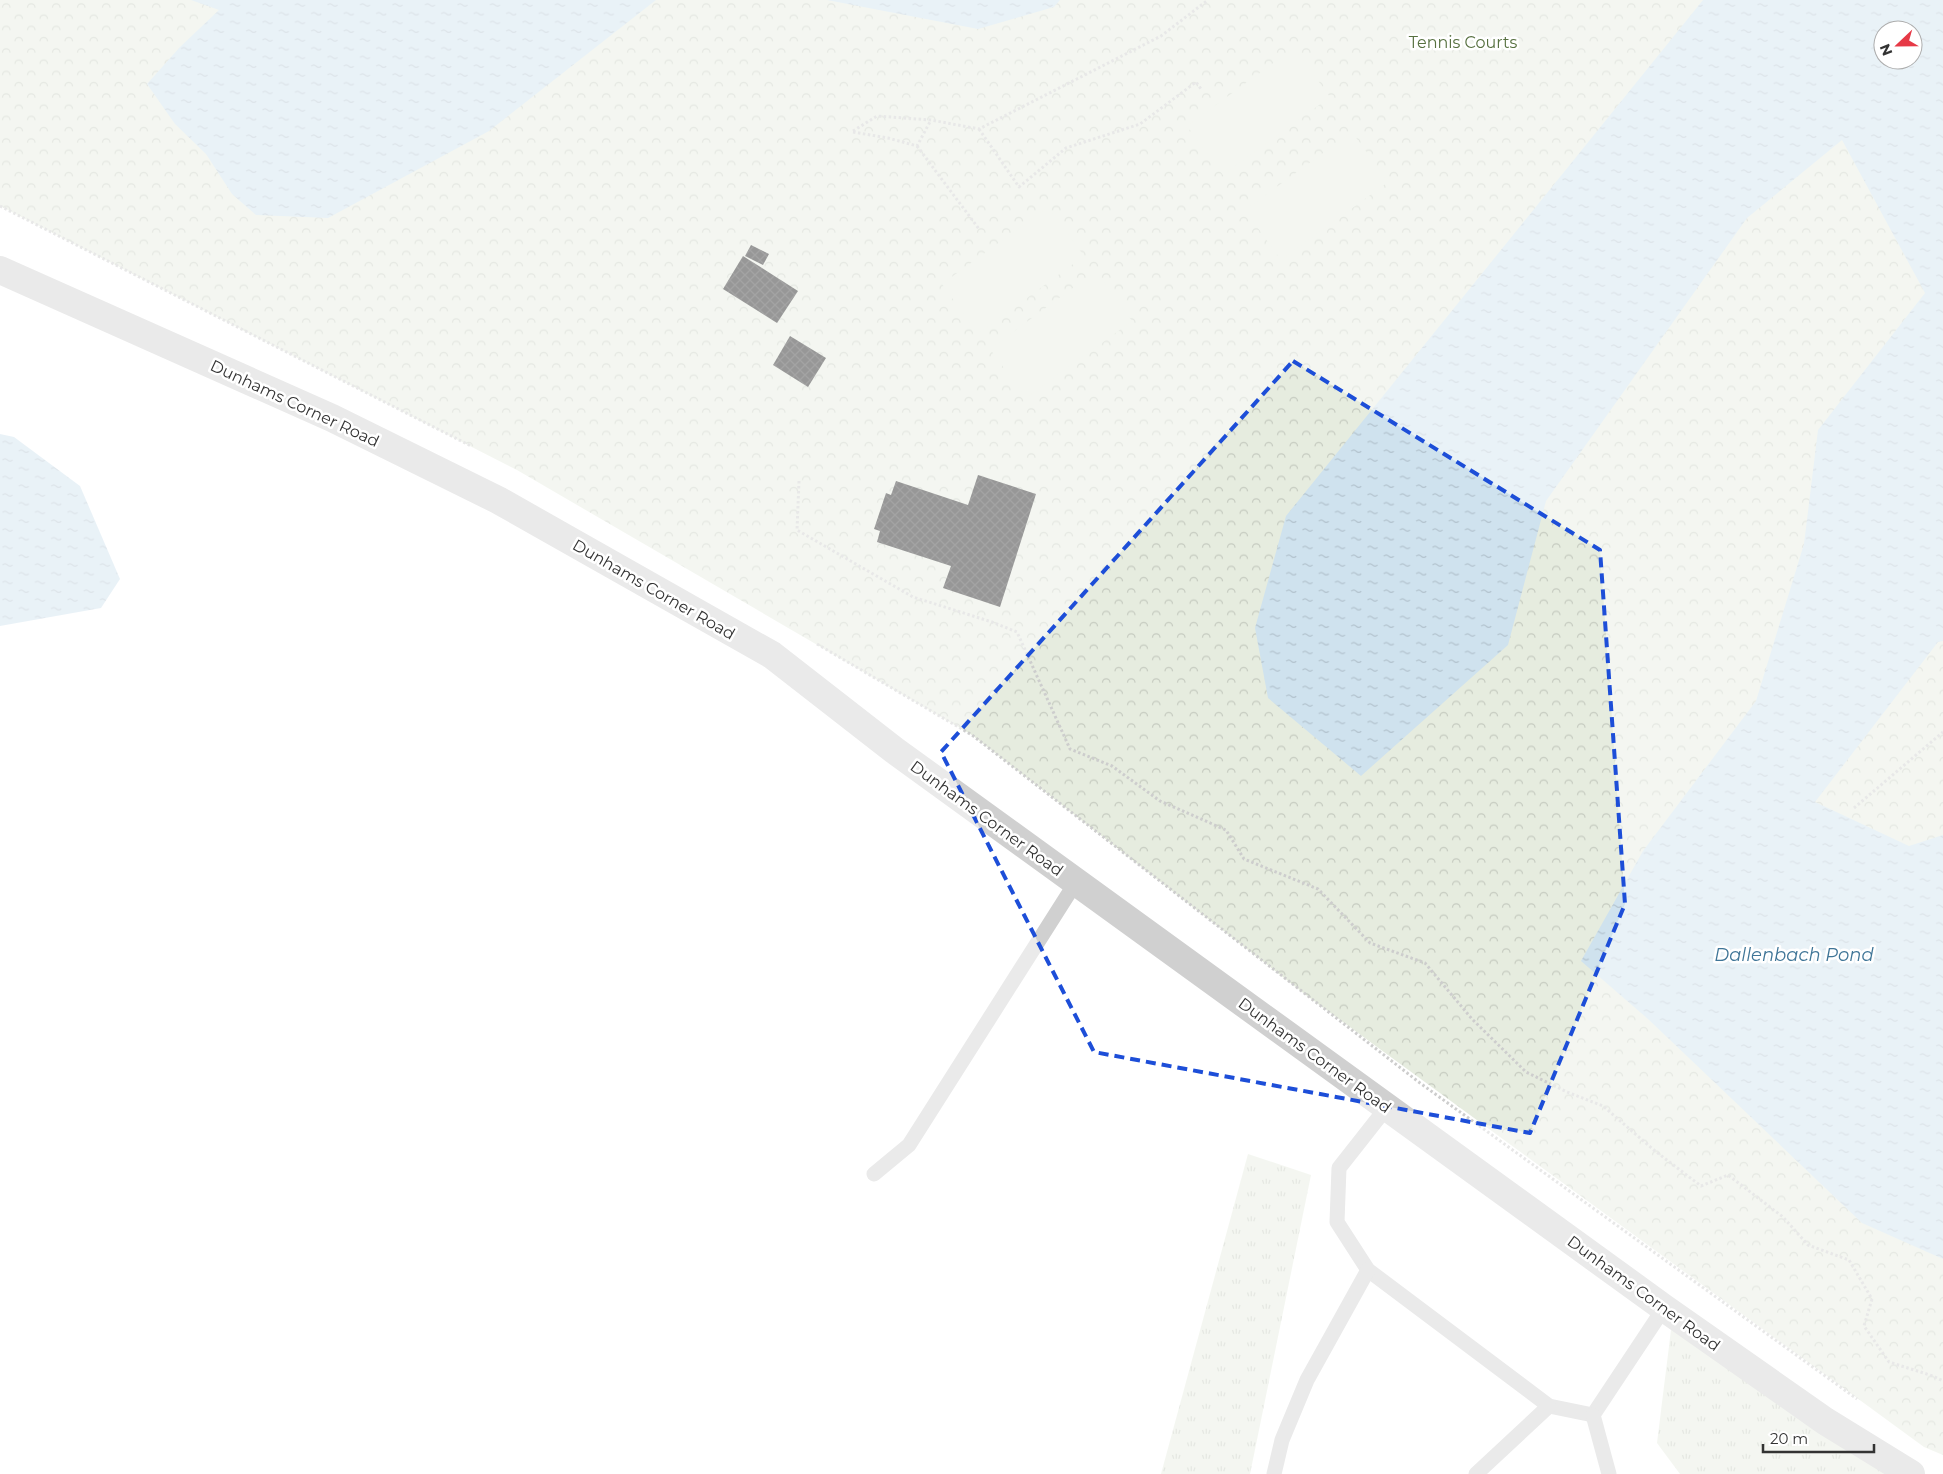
<svg xmlns="http://www.w3.org/2000/svg" width="1943" height="1474" font-family="Montserrat,sans-serif">
	<style>
		.grass { fill: url(#grass-tufts) }
		.park { fill: url(#park-crowns); fill-rule: evenodd }
		.pitch { fill: #e6ecdf }
		.water { fill: url(#water-ripples); fill-rule: evenodd }
		.building { fill: url(#building-cross-hatch) }
		.lines { fill: none; stroke-linecap: round; stroke-linejoin: round }
		.path { stroke: #cdcdcd; stroke-width: 3; stroke-dasharray: 2.5 2.5; stroke-linecap: butt }
		.service { stroke: #d0d0d0; stroke-width: 15 }
		.tertiary { stroke: #d0d0d0; stroke-width: 28 }
		.marked { fill: none; stroke: #1d4ed8; stroke-width: 4; stroke-dasharray: 10 6; stroke-linejoin: round }
		.labels { text-anchor: middle; stroke-width: 5; stroke-linejoin: round; paint-order: stroke }
		.park-label { font-size: 16px; fill: #56703f; stroke: #fff }
		.street-label { font-size: 16px; fill: #333; stroke: #fff }
		.water-label { font-size: 18px; font-style: italic; fill: #3f7597; stroke: #fff }
	</style>
	<defs>
		<pattern id="grass-tufts" width="24" height="20" patternUnits="userSpaceOnUse" patternTransform="scale(1.25)"><rect width="24" height="20" fill="#e6ecdf"/><path d="M3 7l-1-3M5 7V3M7 7l1-3M15 17l-1-3M17 17v-4M19 17l1-3" fill="none" stroke="#c6cbc0"/></pattern>
		<pattern id="park-crowns" width="20" height="18" patternUnits="userSpaceOnUse" patternTransform="scale(1.25)"><rect width="20" height="18" fill="#e6ecdf"/><path d="M2 6a3 3 0 1 1 6 0M12 15a3 3 0 1 1 6 0" fill="none" stroke="#c6cbc0"/></pattern>
		<pattern id="water-ripples" width="26" height="14" patternUnits="userSpaceOnUse" patternTransform="scale(1.25)"><rect width="26" height="14" fill="#cfe2ee"/><path d="M2 4q2-2 4 0t4 0M15 11q2-2 4 0t4 0" fill="none" stroke="#b2c2cd"/></pattern>
		<pattern id="building-cross-hatch" width="8" height="8" patternUnits="userSpaceOnUse" patternTransform="scale(1.25)"><rect width="8" height="8" fill="#1a1a1a"/><path d="M0 0l8 8M0 8l8-8" fill="none" stroke="#333"/></pattern>
	</defs>
	<rect width="100%" height="100%" fill="#fff"/>
	<g class="grass">
		<path d="M 1248,1154 L 1311,1175 L 1250,1474 L 1161,1474 Z"/>
		<path d="M 1673,1314 L 1911,1474 L 1680,1474 L 1657,1443 Z"/>
	</g>
	<path class="park" d="M 0,0 L 1943,0 L 1943,1455 L 1924,1447 L 1306,995 L 972,735 L 517,470 L 0,206 ZM 1883,30 L 1913,30 L 1913,60 L 1883,60 Z"/>
	<g class="pitch">
		<path d="M 1294,48 L 1330,97 L 1223,175 L 1187,126 Z"/>
		<path d="M 1352,132 L 1388,182 L 1281,260 L 1245,210 Z"/>
		<path d="M 1048,207 L 1084,256 L 978,334 L 942,284 Z"/>
		<path d="M 1096,271 L 1132,321 L 1026,398 L 990,349 Z"/>
	</g>
	<g class="water">
		<path d="M 191,0 L 656,0 L 489,131 L 328,218 L 256,215 L 232,194 L 206,154 L 175,124 L 147,84 L 180,47 L 219,10 Z"/>
		<path d="M 827,0 L 1060,0 L 1054,7 L 978,29 Z"/>
		<path d="M 1703,0 L 1943,0 L 1943,641 L 1938,642 L 1815,802 L 1909,846 L 1943,835 L 1943,1259 L 1862,1223 L 1648,1019 L 1581,961 L 1643,851 L 1756,701 L 1804,544 L 1818,430 L 1925,293 L 1842,140 L 1747,218 L 1546,501 L 1508,645 L 1361,776 L 1268,698 L 1255,628 L 1286,516 ZM 1883,30 L 1913,30 L 1913,60 L 1883,60 Z"/>
		<path d="M 0,434 L 14,437 L 80,486 L 120,579 L 101,608 L 0,626 Z"/>
	</g>
	<g class="building">
		<path d="M 751,245 L 769,254 L 763,265 L 745,256 Z"/>
		<path d="M 743,256 L 798,291 L 777,323 L 723,289 Z"/>
		<path d="M 790,336 L 826,358 L 808,387 L 773,365 Z"/>
		<path d="M 978,475 L 1036,494 L 1000,607 L 943,588 L 951,566 L 877,542 L 880,531 L 874,529 L 886,493 L 891,495 L 896,481 L 968,505 Z"/>
	</g>
	<g class="lines">
		<g class="path">
			<path d="M 979,129 L 1019,187 L 1066,148 L 1140,124 L 1196,82 L 1201,89"/>
			<path d="M 853,131 L 877,116 L 931,120 L 979,129 L 1161,36 L 1208,0"/>
			<path d="M 853,132 L 888,138 L 917,146 L 931,120"/>
			<path d="M 917,146 L 979,229"/>
			<path d="M 0,206 L 471,446"/>
			<path d="M 799,481 L 797,530 L 913,597 L 992,622 L 1017,632 L 1070,749 L 1112,766 L 1160,801 L 1226,830 L 1244,859 L 1318,889 L 1370,943 L 1425,963 L 1472,1019 L 1526,1072 L 1567,1092 L 1603,1106 L 1655,1151 L 1701,1186 L 1728,1175 L 1783,1217 L 1808,1245 L 1849,1260 L 1872,1299 L 1864,1326 L 1889,1362 L 1933,1376 L 1943,1381"/>
			<path d="M 817,644 L 972,735 L 1420,1083 L 1857,1399"/>
			<path d="M 1854,808 L 1943,732"/>
		</g>
		<g class="service">
			<path d="M 1387,1107 L 1339,1168 L 1337,1222 L 1368,1270 L 1549,1406 L 1593,1415 L 1664,1308"/>
			<path d="M 874,1174 L 909,1145 L 1076,882"/>
			<path d="M 1593,1415 L 1609,1474"/>
			<path d="M 1274,1474 L 1282,1440 L 1307,1380 L 1368,1270"/>
			<path d="M 1476,1474 L 1549,1406"/>
		</g>
		<path class="tertiary" d="M 0,270 L 332,418 L 498,500 L 772,655 L 894,750 L 1664,1308 L 1825,1421 L 1911,1474"/>
	</g>
	<path d="M0 0H1943V1474H0ZM 1293,361 L 1600,550 L 1625,904 L 1530,1133 L 1094,1052 L 941,752 Z" fill="#fff" fill-opacity=".55" fill-rule="evenodd"/>
	<path class="marked" d="M 1293,361 L 1600,550 L 1625,904 L 1530,1133 L 1094,1052 L 941,752 Z"/>
	<g class="labels">
		<g class="park-label">
			<text x="1463" y="48">Tennis Courts</text>
		</g>
		<g class="street-label">
			<text transform="translate(295 403) rotate(25)" y="6">Dunhams Corner Road</text>
			<text transform="translate(654 589) rotate(30)" y="6">Dunhams Corner Road</text>
			<text transform="translate(987 818) rotate(36)" y="6">Dunhams Corner Road</text>
			<text transform="translate(1315 1055) rotate(36)" y="6">Dunhams Corner Road</text>
			<text transform="translate(1644 1293) rotate(36)" y="6">Dunhams Corner Road</text>
		</g>
		<g class="water-label">
			<text x="1794" y="961">Dallenbach Pond</text>
		</g>
	</g>
	<g transform="translate(1898 45) rotate(248)"><circle r="24" fill="#ffffff" stroke="#adadad"/>
	<path d="M0-4L9 19L0 12L-9 19Z" fill="#e63946"/>
	<text y="-8" font-size="14" font-weight="bold" text-anchor="middle" fill="#333333">N</text>
	</g>
	<path d="M1763 1444v8h111v-8" fill="none" stroke="#333333" stroke-width="2.5"/>
	<text x="1770" y="1444" font-size="15" fill="#333333" stroke="#ffffff" stroke-width="4" paint-order="stroke">20 m</text>
</svg>
